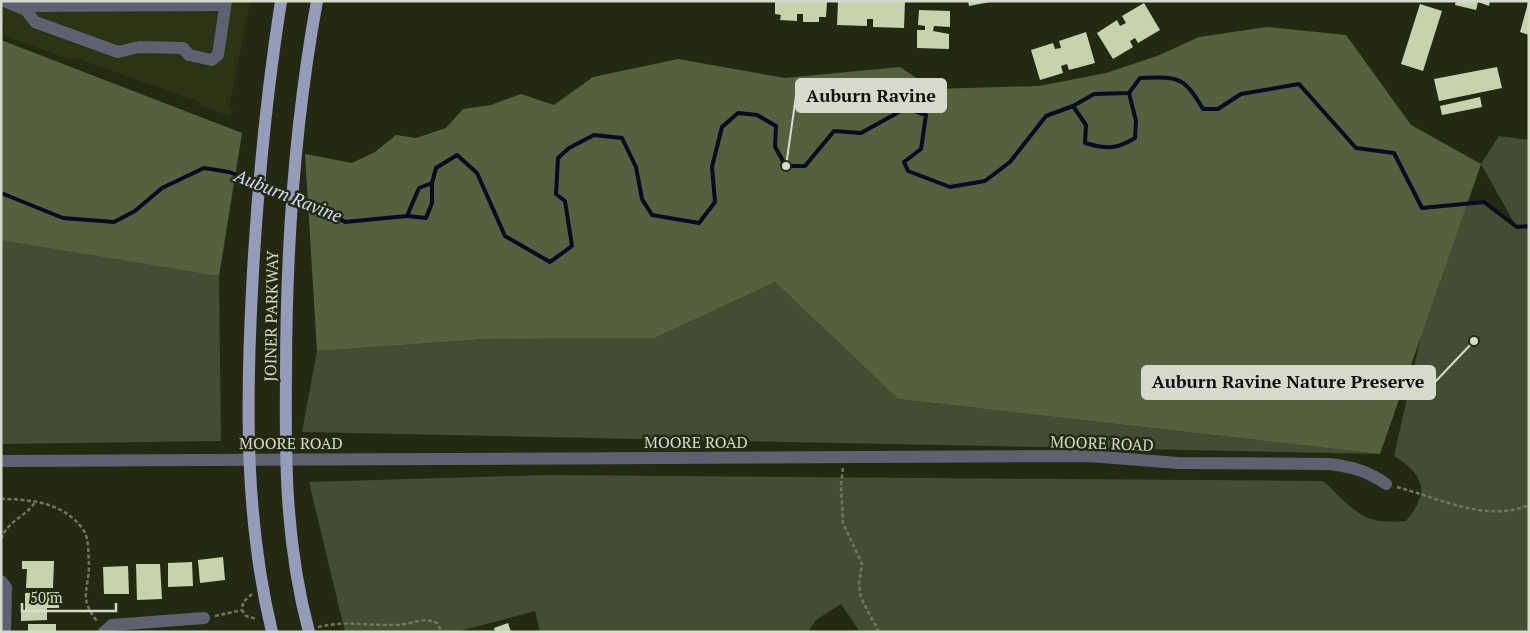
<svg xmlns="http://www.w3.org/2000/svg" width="1530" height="633" font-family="'PT Serif',serif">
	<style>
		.built { fill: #2c3415 }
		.green { fill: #454c34 }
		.forest { fill: #57603e }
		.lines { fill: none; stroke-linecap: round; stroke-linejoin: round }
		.stream { stroke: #070b24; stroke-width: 4 }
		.building { fill: #c8d3ae }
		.path { stroke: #717662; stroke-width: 2.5; stroke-dasharray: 4 2.5; stroke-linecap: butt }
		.minor { stroke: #5e6270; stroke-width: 12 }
		.major { stroke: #949cba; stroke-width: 12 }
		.labels { text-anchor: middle; stroke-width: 5; stroke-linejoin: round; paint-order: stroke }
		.street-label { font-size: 16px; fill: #d6dacb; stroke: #242a12 }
		.water-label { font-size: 18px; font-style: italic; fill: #d0dafd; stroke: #242a12 }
		.leader { fill: none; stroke: #d6dacb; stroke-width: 2 }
		.callout-dot { fill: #d6dacb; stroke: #242a12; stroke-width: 2 }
		.callout { fill: #d6dacb; stroke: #d6dacb; stroke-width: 2 }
		.callout-label { font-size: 18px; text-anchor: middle; font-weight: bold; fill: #111 }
	</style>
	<rect width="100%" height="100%" fill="#242a12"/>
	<path class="built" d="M 1,1 L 250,1 L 229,108 L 233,110 L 230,116 L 199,105 L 200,102 L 73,57 L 72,60 L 2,35 L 5,27 L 1,26 Z"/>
	<g class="green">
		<path d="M 1499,136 L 1529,140 L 1529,632 L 860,632 L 841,604 L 816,620 L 808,632 L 540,632 L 535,611 L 456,632 L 345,632 L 309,482 L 547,475 L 1323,481 C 1353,508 1361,526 1406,521 C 1430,492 1425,475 1394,456 L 1450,206 L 1484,202 L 1516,226 L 1481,164 Z"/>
		<path d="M 1,218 L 219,276 L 221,441 L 1,444 Z"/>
		<path d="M 775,282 L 898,399 L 1380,454 L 302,432 L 317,351 L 487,339 L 655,338 Z"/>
	</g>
	<g class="forest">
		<path d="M 1267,27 L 1346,35 L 1411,125 L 1481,164 L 1380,454 L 898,399 L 775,282 L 655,338 L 487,339 L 317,351 L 305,154 L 352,163 L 375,152 L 396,135 L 416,138 L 446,128 L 463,109 L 491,105 L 521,94 L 554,105 L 593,77 L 678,59 L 785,78 L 900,67 L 933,89 L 1039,86 L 1106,73 L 1157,56 L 1199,37 Z"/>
		<path d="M 1,40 L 242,133 L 219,276 L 1,240 Z"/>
	</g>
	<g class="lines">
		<g class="stream">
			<path d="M 1073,106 L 1086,125 L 1085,143 C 1106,149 1115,150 1135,138 L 1136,121 L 1129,93"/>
			<path d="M 1,193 L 63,218 L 114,222 L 135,211 L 162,188 L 204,168 L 229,172 L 317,205 L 345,222 L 407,216 L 419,188 L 432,183 L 436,168 L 457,155 L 477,173 L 505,236 L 550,262 L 572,246 L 565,201 L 556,194 L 558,158 L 569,148 L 594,135 L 622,138 L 636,167 L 642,199 L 652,215 L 699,223 L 715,202 L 712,167 L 722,127 L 738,113 L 757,115 L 776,126 L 775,147 L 786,166 L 805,166 L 834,131 L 861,133 L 906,108 L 926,115 L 921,149 L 904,162 L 908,171 L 950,187 L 985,181 L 1010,162 L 1046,116 L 1073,106 L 1094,94 L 1129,93 L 1140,78 C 1178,77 1183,75 1203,109 L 1218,109 L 1241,94 L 1299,84 L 1356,148 L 1394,153 L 1422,208 L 1484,202 L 1517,227 L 1529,226"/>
			<path d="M 407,216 L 426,218 L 432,203 L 432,183"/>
		</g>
	</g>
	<g class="building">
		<path d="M 775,1 L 827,1 L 826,17 L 819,17 L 819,22 L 803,22 L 803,14 L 797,14 L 797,21 L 780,20 L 781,15 L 775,14 Z"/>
		<path d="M 838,1 L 905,1 L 904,28 L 873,27 L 873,19 L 867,19 L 867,26 L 837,25 Z"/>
		<path d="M 968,1 L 990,1 L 990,2 L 969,6 Z"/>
		<path d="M 1456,1 L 1490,1 L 1489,6 L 1478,2 L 1476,10 L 1455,5 Z"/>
		<path d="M 1144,3 L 1160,30 L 1138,43 L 1135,38 L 1130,41 L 1133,47 L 1113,59 L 1097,33 L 1117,20 L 1120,26 L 1126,23 L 1122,16 Z"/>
		<path d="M 1528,3 L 1529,3 L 1529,35 L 1520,32 Z"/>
		<path d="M 1420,4 L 1442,11 L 1423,71 L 1401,64 Z"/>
		<path d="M 919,10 L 950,11 L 950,27 L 934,26 L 933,31 L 949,34 L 949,49 L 917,48 L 917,30 L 925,30 L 925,26 L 918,25 Z"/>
		<path d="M 1086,32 L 1095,63 L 1069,70 L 1067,64 L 1061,66 L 1063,73 L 1040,80 L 1031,50 L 1053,43 L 1055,49 L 1061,48 L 1059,41 Z"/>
		<path d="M 1497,67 L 1502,88 L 1439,101 L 1434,79 Z"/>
		<path d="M 1480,97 L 1482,107 L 1442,115 L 1440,106 Z"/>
		<path d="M 223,557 L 225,580 L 200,583 L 198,560 Z"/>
		<path d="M 22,561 L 54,561 L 53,588 L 26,588 L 27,569 L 22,569 Z"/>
		<path d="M 192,562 L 193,586 L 168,587 L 168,563 Z"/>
		<path d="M 136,564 L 160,564 L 162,599 L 137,600 Z"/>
		<path d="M 128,566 L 129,594 L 104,594 L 103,567 Z"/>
		<path d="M 59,592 L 59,608 L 47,608 L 47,620 L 21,621 L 21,611 L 25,610 L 25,593 Z"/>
		<path d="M 508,623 L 511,632 L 495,632 L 494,628 Z"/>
		<rect x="28" y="624" width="28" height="8"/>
	</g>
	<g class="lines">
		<g class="path">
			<path d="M 843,468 L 841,485 L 843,523 L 862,564 L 859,583 L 861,598 L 879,632"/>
			<path d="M 1397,487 C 1439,498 1486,523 1529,505"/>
			<path d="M 1,499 C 31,499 66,503 84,531 C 89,539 88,554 89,564 C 89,591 78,597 97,621"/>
			<path d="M 1,539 C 8,520 26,517 36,501"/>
			<path d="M 252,594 L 243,602 L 242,610 L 246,616 L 257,619"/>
			<path d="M 215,616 L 242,610"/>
			<path d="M 318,627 C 348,620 367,626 396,625 C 410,625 424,616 437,623 L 442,632"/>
		</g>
		<g class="minor">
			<path d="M 4,1 L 26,10 L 35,22 L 118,52 L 139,47 L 183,48 L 189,55 L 212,60 L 218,55 L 226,1"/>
			<path d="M 26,10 L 30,6 L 225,5"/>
			<path d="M 1,461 L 1089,456 L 1178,463 L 1330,464 C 1352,467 1368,471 1386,484"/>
			<path d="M 1,581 L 6,587 L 5,632"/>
			<path d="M 104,632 L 112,625 L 204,618"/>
		</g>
		<g class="major">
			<path d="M 272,632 C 245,520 246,405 252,290 C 257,193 266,97 281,1"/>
			<path d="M 309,632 C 286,546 285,465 286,377 C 286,251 294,126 317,1"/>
		</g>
	</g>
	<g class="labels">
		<g class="street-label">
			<text transform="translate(271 316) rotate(-89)" y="6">JOINER PARKWAY</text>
			<text x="696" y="448">MOORE ROAD</text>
			<text x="291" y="449">MOORE ROAD</text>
			<text transform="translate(1102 443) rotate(2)" y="6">MOORE ROAD</text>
		</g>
		<g class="water-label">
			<text transform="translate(288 196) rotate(22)" y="6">Auburn Ravine</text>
		</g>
	</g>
	<path class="leader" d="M786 166L796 96M1474 341L1435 382"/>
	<g class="callout-dot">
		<circle cx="786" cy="166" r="5"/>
		<circle cx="1474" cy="341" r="5"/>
	</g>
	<g class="callout">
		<rect x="796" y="79" width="150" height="33" rx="5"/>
		<rect x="1142" y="366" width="293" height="33" rx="5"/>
	</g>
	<g class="callout-label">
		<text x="871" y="102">Auburn Ravine</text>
		<text x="1288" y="388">Auburn Ravine Nature Preserve</text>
	</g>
	<rect width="1530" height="633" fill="none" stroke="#d6dacb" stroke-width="5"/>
	<path d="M22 603v8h94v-8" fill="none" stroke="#d6dacb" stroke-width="2.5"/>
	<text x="30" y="603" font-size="15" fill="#d6dacb" stroke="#242a12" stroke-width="4" paint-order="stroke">50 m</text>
</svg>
